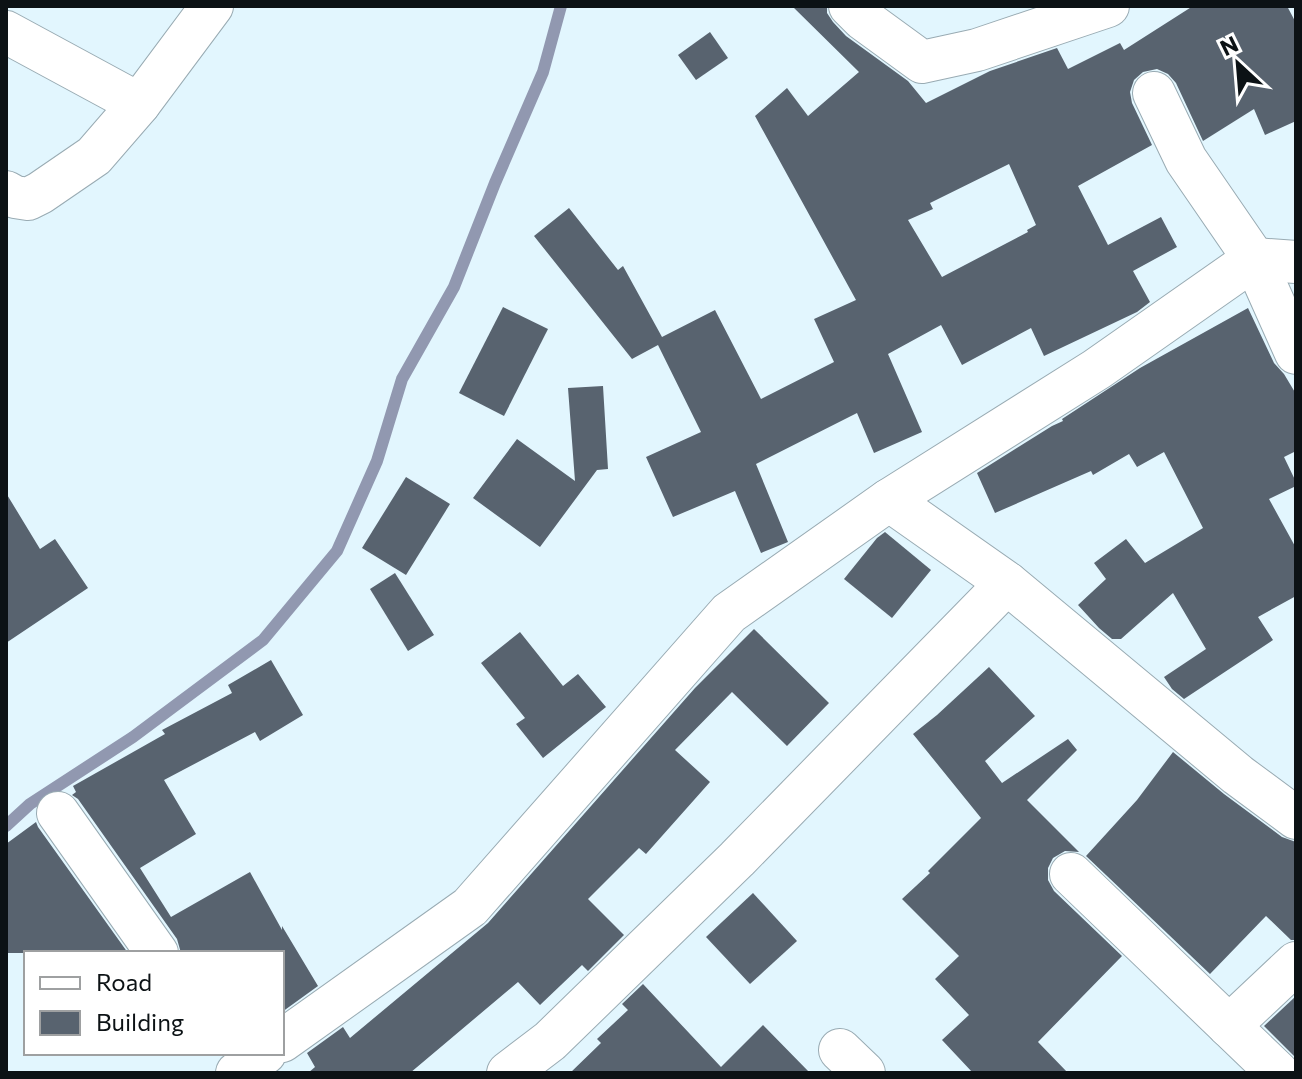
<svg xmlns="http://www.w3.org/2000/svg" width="1302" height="1079" font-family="Commissioner,sans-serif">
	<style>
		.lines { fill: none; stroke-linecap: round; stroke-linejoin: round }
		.stream { stroke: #9198b0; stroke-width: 12 }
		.building { fill: #58636f; fill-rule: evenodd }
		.minor-casing { stroke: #99abb3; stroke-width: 44 }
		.minor { stroke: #fff; stroke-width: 42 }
	</style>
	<rect width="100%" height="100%" fill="#e2f6fe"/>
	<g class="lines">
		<path class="stream" d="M 6,826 L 30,804 L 133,737 L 263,640 L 337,551 L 377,461 L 402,379 L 454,287 L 495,183 L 543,72 L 561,6"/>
	</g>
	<g class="building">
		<path d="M 792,6 L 827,6 L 827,13 L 833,22 L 846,36 L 908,81 L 926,103 L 990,71 L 1057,48 L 1068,69 L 1120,43 L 1124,50 L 1193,6 L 1287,6 L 1296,23 L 1296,121 L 1265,135 L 1254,109 L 1203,141 L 1176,83 L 1168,74 L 1157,69 L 1143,72 L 1134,80 L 1130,92 L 1132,103 L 1152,145 L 1078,186 L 1108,245 L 1161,217 L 1177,247 L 1133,271 L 1150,302 L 1137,312 L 1044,356 L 1031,328 L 962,365 L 941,325 L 888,354 L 922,432 L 874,453 L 857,413 L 756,464 L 788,542 L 761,553 L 735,491 L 673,517 L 646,457 L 701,432 L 658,345 L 632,359 L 534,236 L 569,208 L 618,270 L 623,266 L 662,337 L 715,310 L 761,399 L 834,362 L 814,319 L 856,300 L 755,116 L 787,88 L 808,116 L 859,72 ZM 1009,164 L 1036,225 L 1027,230 L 1028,232 L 942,277 L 908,220 L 933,209 L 930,203 Z"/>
		<path d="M 710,32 L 728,58 L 696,80 L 678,55 Z"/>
		<path d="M 503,307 L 548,329 L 504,416 L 459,393 Z"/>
		<path d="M 1248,308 L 1274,363 L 1284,374 L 1296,394 L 1296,451 L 1284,457 L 1296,482 L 1296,486 L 1269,499 L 1296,548 L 1296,596 L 1258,617 L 1273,640 L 1184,699 L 1172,689 L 1164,677 L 1206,649 L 1173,593 L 1121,639 L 1112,639 L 1099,628 L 1078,605 L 1106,579 L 1094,563 L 1126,539 L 1145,563 L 1203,528 L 1164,452 L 1137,467 L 1129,454 L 1093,475 L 1091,471 L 995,513 L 977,473 L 1052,426 L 1063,421 L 1062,419 L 1140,368 Z"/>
		<path d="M 603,386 L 608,469 L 597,470 L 540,547 L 473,498 L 517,439 L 575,481 L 568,388 Z"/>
		<path d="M 406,477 L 450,504 L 406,575 L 362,548 Z"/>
		<path d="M 6,493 L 40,549 L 55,539 L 88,588 L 6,643 Z"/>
		<path d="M 885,532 L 931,570 L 892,618 L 844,579 L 877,538 Z"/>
		<path d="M 395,573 L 434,635 L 408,651 L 370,589 Z"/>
		<path d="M 754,629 L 829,703 L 787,746 L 732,692 L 675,750 L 710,782 L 646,854 L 639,848 L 588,899 L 624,935 L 588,971 L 582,965 L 540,1005 L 518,982 L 410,1073 L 308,1073 L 315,1067 L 307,1053 L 343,1027 L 350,1038 L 488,923 L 695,688 Z"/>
		<path d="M 520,632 L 563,686 L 578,674 L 606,707 L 543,758 L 516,724 L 525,718 L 481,663 Z"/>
		<path d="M 271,660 L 303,715 L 260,741 L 255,732 L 164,780 L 196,834 L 140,868 L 171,917 L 250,872 L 282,930 L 282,926 L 318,986 L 282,1012 L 282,953 L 181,953 L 177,939 L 78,799 L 72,795 L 76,792 L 73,786 L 165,734 L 162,730 L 232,693 L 228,685 Z"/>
		<path d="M 989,667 L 1035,716 L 985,761 L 1002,783 L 1068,739 L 1077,750 L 1027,800 L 1079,852 L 1065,851 L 1053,858 L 1048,868 L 1048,880 L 1054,891 L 1122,956 L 1038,1042 L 1068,1073 L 973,1073 L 942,1040 L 969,1015 L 935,979 L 959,956 L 902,899 L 930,873 L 928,871 L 981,818 L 913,734 L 937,715 Z"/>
		<path d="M 1173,752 L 1224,794 L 1282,837 L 1296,842 L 1296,940 L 1291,940 L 1266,916 L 1210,974 L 1086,856 L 1137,800 Z"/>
		<path d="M 36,822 L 38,827 L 128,953 L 6,953 L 6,844 Z"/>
		<path d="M 753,893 L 797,941 L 750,984 L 706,937 Z"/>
		<path d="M 643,984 L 721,1067 L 763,1025 L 810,1073 L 570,1073 L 601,1043 L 597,1039 L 628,1010 L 622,1004 Z"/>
		<path d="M 1296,996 L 1296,1058 L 1264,1026 Z"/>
	</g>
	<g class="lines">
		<defs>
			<g id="minor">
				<path d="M 850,6 L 863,19 L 922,62 L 977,50 L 1108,6"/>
				<path d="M 6,32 L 139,104"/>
				<path d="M 1154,93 L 1186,160 L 1254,259 L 1296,353"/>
				<path d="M 6,192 L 15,197 L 28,199 L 40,193 L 94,156 L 139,104 L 212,6"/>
				<path d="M 889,500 L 1007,583 L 1238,775 L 1296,818"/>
				<path d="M 58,813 L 157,953"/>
				<path d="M 1071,874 L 1278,1073"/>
				<path d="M 1229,1026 L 1296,963"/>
				<path d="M 282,1041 L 470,907 L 729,613 L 889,500 L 1097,369 L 1254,259 L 1296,262"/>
				<path d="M 840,1050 L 864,1073"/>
				<path d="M 237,1073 L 265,1053"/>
				<path d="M 508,1073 L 550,1041 L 737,859 L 1007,583"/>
			</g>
		</defs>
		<use href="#minor" class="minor-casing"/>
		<use href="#minor" class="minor"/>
	</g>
	<rect width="1302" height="1079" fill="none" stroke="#0c1215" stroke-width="16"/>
	<rect x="24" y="951" width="260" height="104" fill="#ffffff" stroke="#9ea0a1" stroke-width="2"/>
	<rect x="40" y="977" width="40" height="12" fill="#ffffff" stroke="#9ea0a1" stroke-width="2"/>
	<text x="96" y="991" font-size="24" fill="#0c1215">Road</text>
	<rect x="40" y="1011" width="40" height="24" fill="#58636f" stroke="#9ea0a1" stroke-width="2"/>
	<text x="96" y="1031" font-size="24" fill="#0c1215">Building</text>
	<g transform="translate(1238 64) rotate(334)" stroke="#ffffff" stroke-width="6" paint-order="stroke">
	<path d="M0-6L14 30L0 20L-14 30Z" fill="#0c1215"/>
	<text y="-12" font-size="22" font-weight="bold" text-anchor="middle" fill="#0c1215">N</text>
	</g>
</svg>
